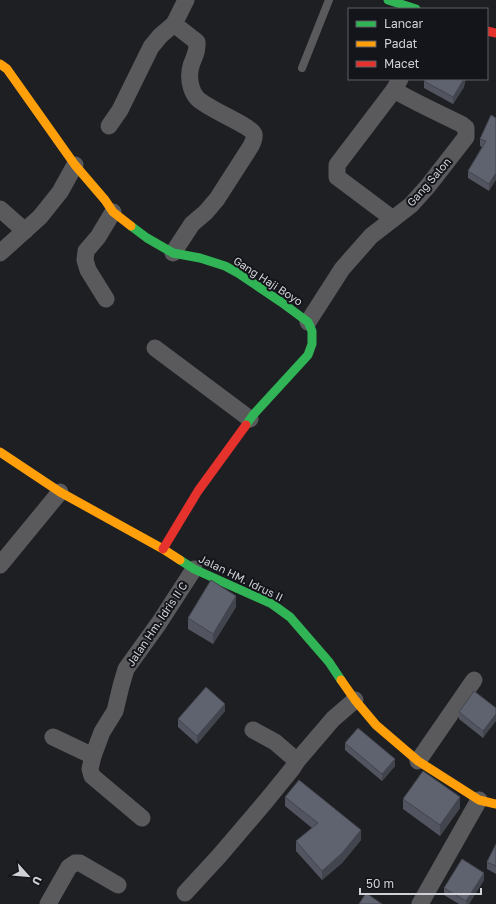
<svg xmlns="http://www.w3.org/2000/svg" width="496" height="904" font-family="'Golos Text',sans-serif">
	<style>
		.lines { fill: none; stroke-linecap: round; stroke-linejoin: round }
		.lane { stroke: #5a5a5d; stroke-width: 8 }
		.street { stroke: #5a5a5d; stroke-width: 17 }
		.fast { stroke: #30b455; stroke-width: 9 }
		.slow { stroke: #ff9f0a; stroke-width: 9 }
		.jam { stroke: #e5322d; stroke-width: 9 }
		.wall { fill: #52545f }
		.shaded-wall { fill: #42454e }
		.building { fill: #5f626f; stroke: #42454e }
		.labels { text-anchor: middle; stroke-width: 4; stroke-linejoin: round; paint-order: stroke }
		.street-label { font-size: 11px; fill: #d0d1d6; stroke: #13151b }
	</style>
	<rect width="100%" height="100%" fill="#1e1f23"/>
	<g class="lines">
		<path class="lane" d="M 302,68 L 329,0"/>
		<g class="street">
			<path d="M 109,126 L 120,110 L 151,47 L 160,36 L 174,24"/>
			<path d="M 0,209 L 25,231"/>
			<path d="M 393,219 L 337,177 L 337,165 L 394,90"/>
			<path d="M 0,253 L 40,217 L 60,192 L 75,165"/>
			<path d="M 173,253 L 192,224 L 206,212 L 217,199 L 251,146 C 253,142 255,138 254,134 C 250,125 207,109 197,98 C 190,90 188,76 191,66 C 194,56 198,53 197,42 L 174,24 L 186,0"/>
			<path d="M 106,299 L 88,270 L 85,260 L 86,251 L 98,237 L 113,212"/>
			<path d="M 308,322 L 342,269 L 371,236 L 411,205 L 428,186 L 466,137 L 466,128 L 461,124 C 439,113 416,103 394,90 L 400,79"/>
			<path d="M 155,348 L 250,419"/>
			<path d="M 0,565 L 60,492"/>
			<path d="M 253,730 L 275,742 L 297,761"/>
			<path d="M 53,737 L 93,756"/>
			<path d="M 418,761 L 474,680"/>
			<path d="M 142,818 L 92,776 L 90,769 L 93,756 L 102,732 L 115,711 L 121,686 L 126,669 L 159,623 L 194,569"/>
			<path d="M 185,893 L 220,855 L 266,801 L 292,769 L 297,761 L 333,719 L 355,700"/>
			<path d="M 48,904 L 69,867 L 75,863 L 80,863 L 118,885"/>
			<path d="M 420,904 L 479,800"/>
		</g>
		<g class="fast">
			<path d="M 388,0 L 416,9"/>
			<path d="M 131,226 L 147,238 L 173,253 L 200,258 L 225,266 L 238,273 L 281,302 L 308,322 L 312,331 L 312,344 L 308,355 L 253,415 L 246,425"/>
			<path d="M 180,560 L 194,569 L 272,604 L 290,617 L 329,662 L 341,680"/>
		</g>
		<g class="slow">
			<path d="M 0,64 L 7,69 L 75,165 L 105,200 L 113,212 L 131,226"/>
			<path d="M 0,452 L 60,492 L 163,549 L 180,560"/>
			<path d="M 341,680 L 355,700 L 376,725 L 418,761 L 479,800 L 496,804"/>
		</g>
		<g class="jam">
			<path d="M 487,31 L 496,33"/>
			<path d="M 163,549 L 198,491 L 246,425"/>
		</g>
	</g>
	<g class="wall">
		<path d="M 424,81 L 464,87 L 453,104 L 424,88 Z"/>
		<path d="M 491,115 L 489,191 L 468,178 L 468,171 L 482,147 L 480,146 L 480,139 Z"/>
		<path d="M 236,607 L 213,644 L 188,629 L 188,618 Z"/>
		<path d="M 496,708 L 483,738 L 459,719 L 459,712 Z"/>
		<path d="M 225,711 L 197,744 L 178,727 L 178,719 Z"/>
		<path d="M 345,743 L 395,766 L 382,781 L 345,750 Z"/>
		<path d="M 285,797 L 361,840 L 342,863 L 322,880 L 296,851 L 296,841 L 312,828 L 285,806 Z"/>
		<path d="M 403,799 L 460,808 L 440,836 L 403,809 Z"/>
		<path d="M 496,844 L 496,874 L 487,869 L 487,862 Z"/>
		<path d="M 484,880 L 469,904 L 459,904 L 444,895 L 444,888 Z"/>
	</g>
	<g class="shaded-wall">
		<path d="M 464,79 L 466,79 L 464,87 L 453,104 L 453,97 Z"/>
		<path d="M 496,173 L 496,180 L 489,191 L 489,184 Z"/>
		<path d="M 236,596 L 236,607 L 213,644 L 213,634 Z"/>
		<path d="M 225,704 L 225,711 L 197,744 L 197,736 Z"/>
		<path d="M 496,714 L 496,721 L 483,738 L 483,731 Z"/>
		<path d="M 395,759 L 395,766 L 382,781 L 382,774 Z"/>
		<path d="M 460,797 L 460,808 L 440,836 L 440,825 Z"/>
		<path d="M 361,830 L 361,840 L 342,863 L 322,880 L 322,871 Z"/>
		<path d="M 484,873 L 484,880 L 469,904 L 466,904 L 466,901 Z"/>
	</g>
	<g class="building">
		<path d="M 425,79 L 464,79 L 453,97 L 424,81 Z"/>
		<path d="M 491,115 L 496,118 L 496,173 L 489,184 L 468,171 L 486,141 L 480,139 Z"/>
		<path d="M 211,580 L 236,596 L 213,634 L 188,618 Z"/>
		<path d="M 206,687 L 225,704 L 197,736 L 178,719 Z"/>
		<path d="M 474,691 L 496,708 L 496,714 L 483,731 L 459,712 Z"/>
		<path d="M 358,728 L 395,759 L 382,774 L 345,743 Z"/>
		<path d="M 423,771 L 460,797 L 440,825 L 403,799 Z"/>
		<path d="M 299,780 L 361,830 L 342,853 L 322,871 L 296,841 L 318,823 L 285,797 Z"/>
		<path d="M 496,844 L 496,866 L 487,862 Z"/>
		<path d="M 462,859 L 484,873 L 466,901 L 444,888 Z"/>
		<path d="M 366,893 L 382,904 L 359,904 Z"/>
	</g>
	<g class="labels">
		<g class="street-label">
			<text transform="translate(429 182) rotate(-49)" y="4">Gang Salon</text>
			<text transform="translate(268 281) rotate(33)" y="4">Gang Haji Boyo</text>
			<text transform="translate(241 578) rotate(26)" y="4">Jalan HM. Idrus II</text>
			<text transform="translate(157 624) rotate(-56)" y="4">Jalan Hm. Idris II C</text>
		</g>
	</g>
	<rect x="348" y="8" width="140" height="72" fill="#13151b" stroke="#5f6066"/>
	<rect x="356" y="21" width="20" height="6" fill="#30b455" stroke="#5f6066"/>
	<text x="384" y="28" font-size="12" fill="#d0d1d6">Lancar</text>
	<rect x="356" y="41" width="20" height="6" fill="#ff9f0a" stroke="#5f6066"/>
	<text x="384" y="48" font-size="12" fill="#d0d1d6">Padat</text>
	<rect x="356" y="61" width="20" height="6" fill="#e5322d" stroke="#5f6066"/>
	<text x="384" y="68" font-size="12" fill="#d0d1d6">Macet</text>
	<g transform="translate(28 876) rotate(117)" stroke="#13151b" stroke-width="3" paint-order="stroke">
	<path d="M0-3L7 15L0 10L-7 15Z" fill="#d0d1d6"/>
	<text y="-6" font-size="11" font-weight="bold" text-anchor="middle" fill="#d0d1d6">U</text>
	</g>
	<path d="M360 888v6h121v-6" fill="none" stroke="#d0d1d6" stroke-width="2"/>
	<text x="366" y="888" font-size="12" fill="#d0d1d6" stroke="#13151b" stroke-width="3" paint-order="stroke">50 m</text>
</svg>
